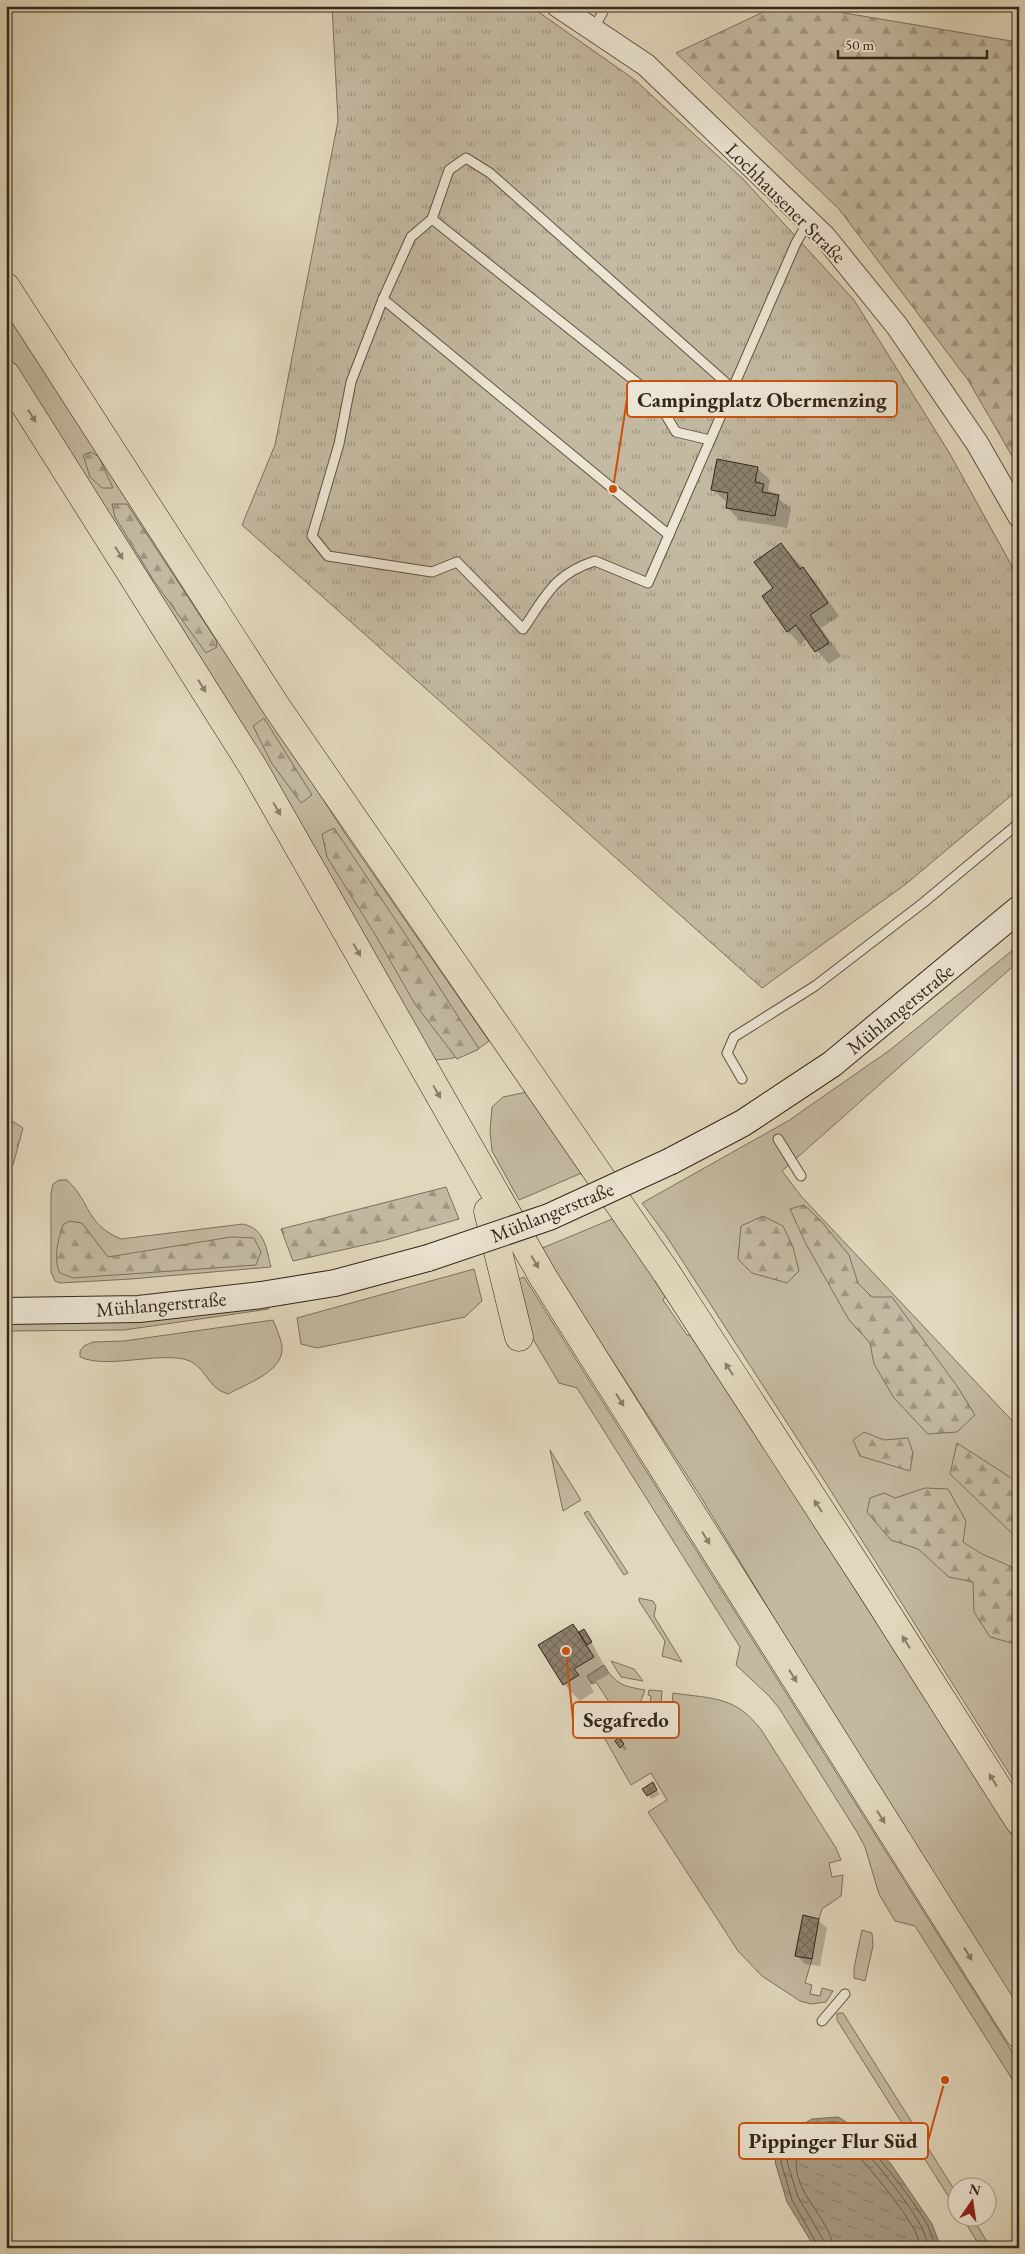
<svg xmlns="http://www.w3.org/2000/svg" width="1025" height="2254" font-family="'EB Garamond',serif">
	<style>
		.green { fill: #c3b9a1; stroke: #7b705e }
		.forest { fill: url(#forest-firs); stroke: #7b705e }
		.park { fill: url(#park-tufts); stroke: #7b705e }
		.water { fill: url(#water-ripples); stroke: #786c5b }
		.shadow { fill: #0003 }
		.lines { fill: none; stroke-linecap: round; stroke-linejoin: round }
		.shore { stroke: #6c6050; stroke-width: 1 }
		.building { fill: url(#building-cross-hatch); stroke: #33261b }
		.service-casing { stroke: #5e5243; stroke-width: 11 }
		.tertiary-casing { stroke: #5e5243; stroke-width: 24 }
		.secondary-casing { stroke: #33261b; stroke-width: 28 }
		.motorway-casing { stroke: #33261b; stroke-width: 29 }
		.service { stroke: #ece5d3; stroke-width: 9 }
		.tertiary { stroke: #ece5d3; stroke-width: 22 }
		.secondary { stroke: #ece5d3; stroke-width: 26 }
		.motorway { stroke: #e1d7bc; stroke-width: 28 }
		.secondary-bridge-casing { stroke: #33261b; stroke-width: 28; stroke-linecap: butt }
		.secondary-bridge { stroke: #ece5d3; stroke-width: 26 }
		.oneway { fill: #8a7e6c }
		.labels { text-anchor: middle; stroke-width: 4; stroke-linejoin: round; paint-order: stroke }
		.street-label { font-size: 20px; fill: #33261b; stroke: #ece5d3 }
		.leader { fill: none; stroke: #cd510e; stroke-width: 2 }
		.callout-dot { fill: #cd510e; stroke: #ece5d3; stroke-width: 2 }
		.callout { fill: #ece5d3; stroke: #cd510e; stroke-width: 2 }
		.callout-label { font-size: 21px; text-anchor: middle; font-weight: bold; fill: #33261b }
	</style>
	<defs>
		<pattern id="forest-firs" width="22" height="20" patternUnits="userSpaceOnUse" patternTransform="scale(1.25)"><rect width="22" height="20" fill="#c3b9a1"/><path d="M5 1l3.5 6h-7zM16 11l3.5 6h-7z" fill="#9f9682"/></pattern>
		<pattern id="park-tufts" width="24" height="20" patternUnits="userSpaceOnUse" patternTransform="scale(1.25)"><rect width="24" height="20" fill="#c3b9a1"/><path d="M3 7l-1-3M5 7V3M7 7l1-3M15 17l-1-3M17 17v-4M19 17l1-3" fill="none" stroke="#9f9682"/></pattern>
		<pattern id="water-ripples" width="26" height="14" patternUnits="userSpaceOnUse" patternTransform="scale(1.25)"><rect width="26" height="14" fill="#a69b85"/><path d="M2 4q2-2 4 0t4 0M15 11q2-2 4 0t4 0" fill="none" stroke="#887e6c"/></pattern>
		<pattern id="building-cross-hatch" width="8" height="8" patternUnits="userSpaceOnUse" patternTransform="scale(1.25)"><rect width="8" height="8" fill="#8d826f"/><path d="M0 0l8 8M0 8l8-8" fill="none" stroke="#746a5a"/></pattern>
	</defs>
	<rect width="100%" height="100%" fill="#e1d7bc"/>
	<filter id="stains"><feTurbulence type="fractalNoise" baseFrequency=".004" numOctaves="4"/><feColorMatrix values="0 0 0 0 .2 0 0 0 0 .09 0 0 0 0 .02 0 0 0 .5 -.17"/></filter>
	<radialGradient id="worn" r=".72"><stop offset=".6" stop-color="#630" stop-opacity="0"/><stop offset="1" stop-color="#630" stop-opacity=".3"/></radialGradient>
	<g class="green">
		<path d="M 6,304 L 346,835 L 489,1041 C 472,1055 456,1059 434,1060 L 176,623 L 6,355 Z"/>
		<path d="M 1019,945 L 1019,961 L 782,1171 L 801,1196 L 1019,1428 L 1019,1789 L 822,1477 L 665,1234 L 642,1203 L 788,1121 L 890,1050 Z"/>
		<path d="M 527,1092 L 584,1172 L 519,1200 L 492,1151 L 490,1131 L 492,1107 L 503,1097 Z"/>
		<path d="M 59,1180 L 67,1180 C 91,1202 85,1224 121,1239 L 243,1224 C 265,1229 266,1248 271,1267 L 131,1279 L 60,1283 L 55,1281 L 51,1272 L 51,1194 L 53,1184 Z"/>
		<path d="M 617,1217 L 668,1292 L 663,1300 L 687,1335 L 694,1335 L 1019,1846 L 1019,2011 L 842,1730 L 699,1494 L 540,1249 Z"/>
		<path d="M 474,1269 L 482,1301 L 465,1317 L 317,1348 L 301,1344 L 297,1318 Z"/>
		<path d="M 524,1277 L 1019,2063 L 1019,2090 L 915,1926 L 895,1921 L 879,1894 L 865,1847 L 857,1832 L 779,1708 L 769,1696 L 736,1665 L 740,1647 L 577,1388 L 559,1383 L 530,1334 L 516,1280 Z"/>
		<path d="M 267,1306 L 269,1309 L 124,1330 L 6,1331 L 6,1322 Z"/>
		<path d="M 273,1320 C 276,1328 283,1342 282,1351 C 280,1373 244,1385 228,1394 C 207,1389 205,1363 184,1359 C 152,1353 107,1369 80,1357 L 80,1351 L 84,1346 L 93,1342 L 124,1341 Z"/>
		<path d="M 550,1450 L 581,1500 L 563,1511 Z"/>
		<path d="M 588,1511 L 628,1573 L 624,1575 L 584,1513 Z"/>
		<path d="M 639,1598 L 653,1601 L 656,1606 L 654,1616 L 682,1662 L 662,1656 L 665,1641 L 639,1601 Z"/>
		<path d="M 611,1661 L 634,1669 L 643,1681 L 621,1677 Z"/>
		<path d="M 604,1665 C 616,1685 623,1686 645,1690 L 640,1703 L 650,1705 L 651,1696 L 648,1695 L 649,1690 L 662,1691 L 661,1704 L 672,1705 L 673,1693 C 714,1699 736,1696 762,1731 L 836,1848 L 841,1860 L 829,1863 L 832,1877 L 843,1875 L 841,1896 L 822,1909 L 819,1919 L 803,1916 L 795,1956 L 812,1959 L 805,1983 L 812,1985 L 810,1994 L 820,1996 L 822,1988 L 833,1991 L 826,2002 L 811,2004 L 800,2001 L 762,1976 L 738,1951 L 648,1812 L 667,1800 L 651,1773 L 631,1785 L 601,1732 L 600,1726 L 617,1714 L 596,1682 L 592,1684 L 587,1676 Z"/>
		<path d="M 862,1930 L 872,1933 L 873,1946 L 865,1981 L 854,1978 L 854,1968 Z"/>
		<path d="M 839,2013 L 843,2013 L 957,2194 L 957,2210 L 837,2020 L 837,2014 Z"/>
		<path d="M 962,2217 L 972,2217 L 991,2248 L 981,2248 Z"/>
	</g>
	<g class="forest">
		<path d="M 776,6 L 803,6 L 1017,42 L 1019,60 L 1019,468 L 968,380 L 839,209 L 676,53 Z"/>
		<path d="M 91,452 L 99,457 L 113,488 L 102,488 L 90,477 L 83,455 Z"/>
		<path d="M 112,504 L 127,504 L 216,640 L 217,647 L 206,653 L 154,581 L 115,517 Z"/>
		<path d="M 264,718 L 312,795 L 301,803 L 271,762 L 253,726 Z"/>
		<path d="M 334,828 L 405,934 L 479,1049 L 457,1059 L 415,1004 L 376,936 L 327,857 L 322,834 Z"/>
		<path d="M 6,1117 L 23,1128 L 13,1165 L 6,1167 Z"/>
		<path d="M 446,1187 L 459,1219 L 382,1241 L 293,1261 L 281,1229 Z"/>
		<path d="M 804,1205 L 821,1221 L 849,1255 L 858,1283 L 872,1297 L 892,1297 L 957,1386 L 975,1415 L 957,1432 L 928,1434 L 894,1398 L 874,1364 L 870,1343 L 849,1320 L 806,1244 L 790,1209 Z"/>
		<path d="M 763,1216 L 783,1226 L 793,1247 L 799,1271 L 787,1283 L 752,1273 L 738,1259 L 741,1226 Z"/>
		<path d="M 69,1221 L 82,1223 L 108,1257 L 231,1237 L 254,1238 L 261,1252 L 256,1265 L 73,1278 L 60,1273 C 53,1260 58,1239 63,1225 Z"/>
		<path d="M 864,1432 L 884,1440 L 908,1438 L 913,1453 L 910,1471 L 860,1456 L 853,1440 Z"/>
		<path d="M 957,1443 L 1019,1483 L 1019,1540 L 950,1474 Z"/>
		<path d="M 925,1488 L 948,1489 L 966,1521 L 963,1542 L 982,1554 L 1019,1570 L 1019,1645 L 990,1637 L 974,1612 L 973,1582 L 949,1577 L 918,1549 L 891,1540 L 867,1512 L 870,1498 L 884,1493 L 895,1498 Z"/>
	</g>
	<path class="park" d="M 332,6 L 530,6 L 635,80 L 743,179 L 854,300 L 950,454 L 1019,579 L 1019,789 L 906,884 L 762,988 L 242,525 L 275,445 L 338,121 Z"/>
	<path class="water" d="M 838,2117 L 861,2131 L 891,2164 L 932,2224 L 941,2248 L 815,2248 L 787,2202 L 775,2162 L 784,2135 L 812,2119 Z"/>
	<g class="shadow">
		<path d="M 757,468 L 770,480 L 768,490 L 791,509 L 787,528 L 739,520 L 727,507 L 728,503 L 713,490 Z"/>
		<path d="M 781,544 L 815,581 L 839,616 L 821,628 L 841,656 L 829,664 L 807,639 L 800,644 L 788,631 L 763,597 L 775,589 Z"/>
		<path d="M 573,1625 L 581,1633 L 584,1631 L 587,1634 L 609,1674 L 590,1685 L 594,1692 L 580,1701 L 564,1684 Z"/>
		<path d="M 623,1743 L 627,1749 L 625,1751 L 621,1747 Z"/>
		<path d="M 652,1784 L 660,1794 L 651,1799 L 648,1795 Z"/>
		<path d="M 818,1920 L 827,1928 L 820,1966 L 805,1964 L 797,1956 Z"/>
	</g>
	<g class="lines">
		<g class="shore">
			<path d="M 819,2248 L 792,2200 L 781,2162 L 789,2138 C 804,2129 817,2121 835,2122 C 857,2123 917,2205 928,2226 C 931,2233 933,2241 936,2248"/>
			<path d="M 825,2248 L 824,2241 L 798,2197 L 787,2162 L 794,2142 C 806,2136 822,2123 836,2129 C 860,2137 912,2207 923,2230 C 925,2235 927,2242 929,2248"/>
			<path d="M 833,2248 C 832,2217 782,2186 800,2147 C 810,2142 820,2134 832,2136 C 850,2138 908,2215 916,2233 C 918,2238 919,2243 921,2248"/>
		</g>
	</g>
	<g class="building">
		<path d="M 717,459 L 758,467 L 755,482 L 764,484 L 762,492 L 779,495 L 775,516 L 726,508 L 728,493 L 711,490 Z"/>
		<path d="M 781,543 L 800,569 L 803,567 L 828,603 L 810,615 L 829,643 L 815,652 L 796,625 L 787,632 L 762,596 L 773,588 L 754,562 Z"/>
		<path d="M 573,1624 L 594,1657 L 574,1669 L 579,1675 L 563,1685 L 538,1645 Z"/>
		<path d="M 584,1629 L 592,1642 L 587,1645 L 579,1632 Z"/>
		<path d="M 619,1737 L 624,1744 L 620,1748 L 615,1741 Z"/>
		<path d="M 653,1782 L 657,1790 L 647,1796 L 642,1789 Z"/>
		<path d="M 803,1915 L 819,1919 L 812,1959 L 795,1956 Z"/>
	</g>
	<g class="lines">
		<defs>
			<g id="service">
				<path d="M 593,30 L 606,6"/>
				<path d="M 432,219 L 411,237 L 383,299 L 669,535"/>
				<path d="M 383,299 L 351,382 L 339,444 L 312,536 L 328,556 L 432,572 L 457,562 L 523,629 C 546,596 554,574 595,561 L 648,583 L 796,243 L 808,222"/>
				<path d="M 710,440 L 676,432 L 655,397 L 432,219 L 449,170 L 466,158 L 490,173 L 733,389"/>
				<path d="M 742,1079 L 727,1053 L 734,1037 L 815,986 L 923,903 L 1019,823"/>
				<path d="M 778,1139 L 801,1176"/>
				<path d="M 822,2021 L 845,1994"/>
			</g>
			<path id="tertiary" d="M 558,6 L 646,65 L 825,237 L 897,326 L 977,443 L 1019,516"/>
			<g id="secondary">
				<path d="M 671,1161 L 743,1123 L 832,1064 L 1019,909"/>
				<path d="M 6,1311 L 139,1309 L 261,1295 L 335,1283 L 428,1258"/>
			</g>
			<g id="motorway">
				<path d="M 6,287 L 276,706 L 666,1272 L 871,1588 L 1019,1821"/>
				<path d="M 6,375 L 253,767 L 543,1277 L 1019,2034"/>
				<path d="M 488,1211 L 519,1337"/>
			</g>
		</defs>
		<use href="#service" class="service-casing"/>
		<use href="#tertiary" class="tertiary-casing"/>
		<use href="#secondary" class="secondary-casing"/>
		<use href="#motorway" class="motorway-casing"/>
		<use href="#service" class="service"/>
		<use href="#tertiary" class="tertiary"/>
		<use href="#secondary" class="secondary"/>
		<use href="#motorway" class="motorway"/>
		<defs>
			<path id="secondary-bridge" d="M 428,1258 L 549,1217 L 671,1161"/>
		</defs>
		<use href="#secondary-bridge" class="secondary-bridge-casing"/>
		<use href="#secondary-bridge" class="secondary-bridge"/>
	</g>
	<defs><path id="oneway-solid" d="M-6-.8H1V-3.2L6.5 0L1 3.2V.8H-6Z" transform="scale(1.25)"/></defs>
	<g class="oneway">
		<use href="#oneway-solid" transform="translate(32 416) rotate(58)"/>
		<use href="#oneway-solid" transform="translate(119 553) rotate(58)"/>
		<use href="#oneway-solid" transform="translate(202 686) rotate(58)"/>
		<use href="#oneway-solid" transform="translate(277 809) rotate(60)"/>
		<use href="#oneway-solid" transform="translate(357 950) rotate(60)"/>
		<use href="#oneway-solid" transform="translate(437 1092) rotate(60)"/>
		<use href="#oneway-solid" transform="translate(535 1262) rotate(60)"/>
		<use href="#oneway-solid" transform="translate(729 1369) rotate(-123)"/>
		<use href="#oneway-solid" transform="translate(620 1400) rotate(58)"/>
		<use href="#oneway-solid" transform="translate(818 1506) rotate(-123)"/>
		<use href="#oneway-solid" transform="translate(706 1538) rotate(58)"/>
		<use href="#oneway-solid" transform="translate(906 1642) rotate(-122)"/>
		<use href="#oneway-solid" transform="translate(793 1676) rotate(58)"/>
		<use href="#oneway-solid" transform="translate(993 1780) rotate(-122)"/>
		<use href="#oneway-solid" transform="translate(881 1817) rotate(58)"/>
		<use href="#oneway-solid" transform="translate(968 1954) rotate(58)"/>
	</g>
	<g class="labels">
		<g class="street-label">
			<text transform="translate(786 203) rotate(45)" y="7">Lochhausener Straße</text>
			<text transform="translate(900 1009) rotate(-39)" y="7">Mühlangerstraße</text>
			<text transform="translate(552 1212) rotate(-22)" y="7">Mühlangerstraße</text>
			<text transform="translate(161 1304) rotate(-5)" y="7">Mühlangerstraße</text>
		</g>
	</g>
	<path class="leader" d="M613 489L627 399M566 1651L573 1720M945 2080L928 2141"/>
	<g class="callout-dot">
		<circle cx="613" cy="489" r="5"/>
		<circle cx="566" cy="1651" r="5"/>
		<circle cx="945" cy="2080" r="5"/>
	</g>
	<g class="callout">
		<rect x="627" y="381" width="270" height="36" rx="5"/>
		<rect x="573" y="1702" width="106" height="36" rx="5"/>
		<rect x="739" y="2123" width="189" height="36" rx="5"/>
	</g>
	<g class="callout-label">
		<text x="762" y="407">Campingplatz Obermenzing</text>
		<text x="626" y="1727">Segafredo</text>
		<text x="833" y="2148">Pippinger Flur Süd</text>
	</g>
	<rect width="1025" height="2254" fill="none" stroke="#e1d7bc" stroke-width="25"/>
	<rect x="8" y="8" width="1010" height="2239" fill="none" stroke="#33261b" stroke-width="2.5"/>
	<rect x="12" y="12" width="1000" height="2229" fill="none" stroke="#33261b"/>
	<g transform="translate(972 2202) rotate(13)"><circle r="24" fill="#ece5d3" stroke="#a29989"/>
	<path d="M0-4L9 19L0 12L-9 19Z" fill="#8f2418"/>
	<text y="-8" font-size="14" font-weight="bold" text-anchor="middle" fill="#33261b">N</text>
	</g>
	<path d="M838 50v8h149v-8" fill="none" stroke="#33261b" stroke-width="2.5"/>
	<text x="845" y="50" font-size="15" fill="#33261b" stroke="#ece5d3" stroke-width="4" paint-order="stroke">50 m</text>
	<rect width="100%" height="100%" filter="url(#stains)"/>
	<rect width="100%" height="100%" fill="url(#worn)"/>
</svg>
